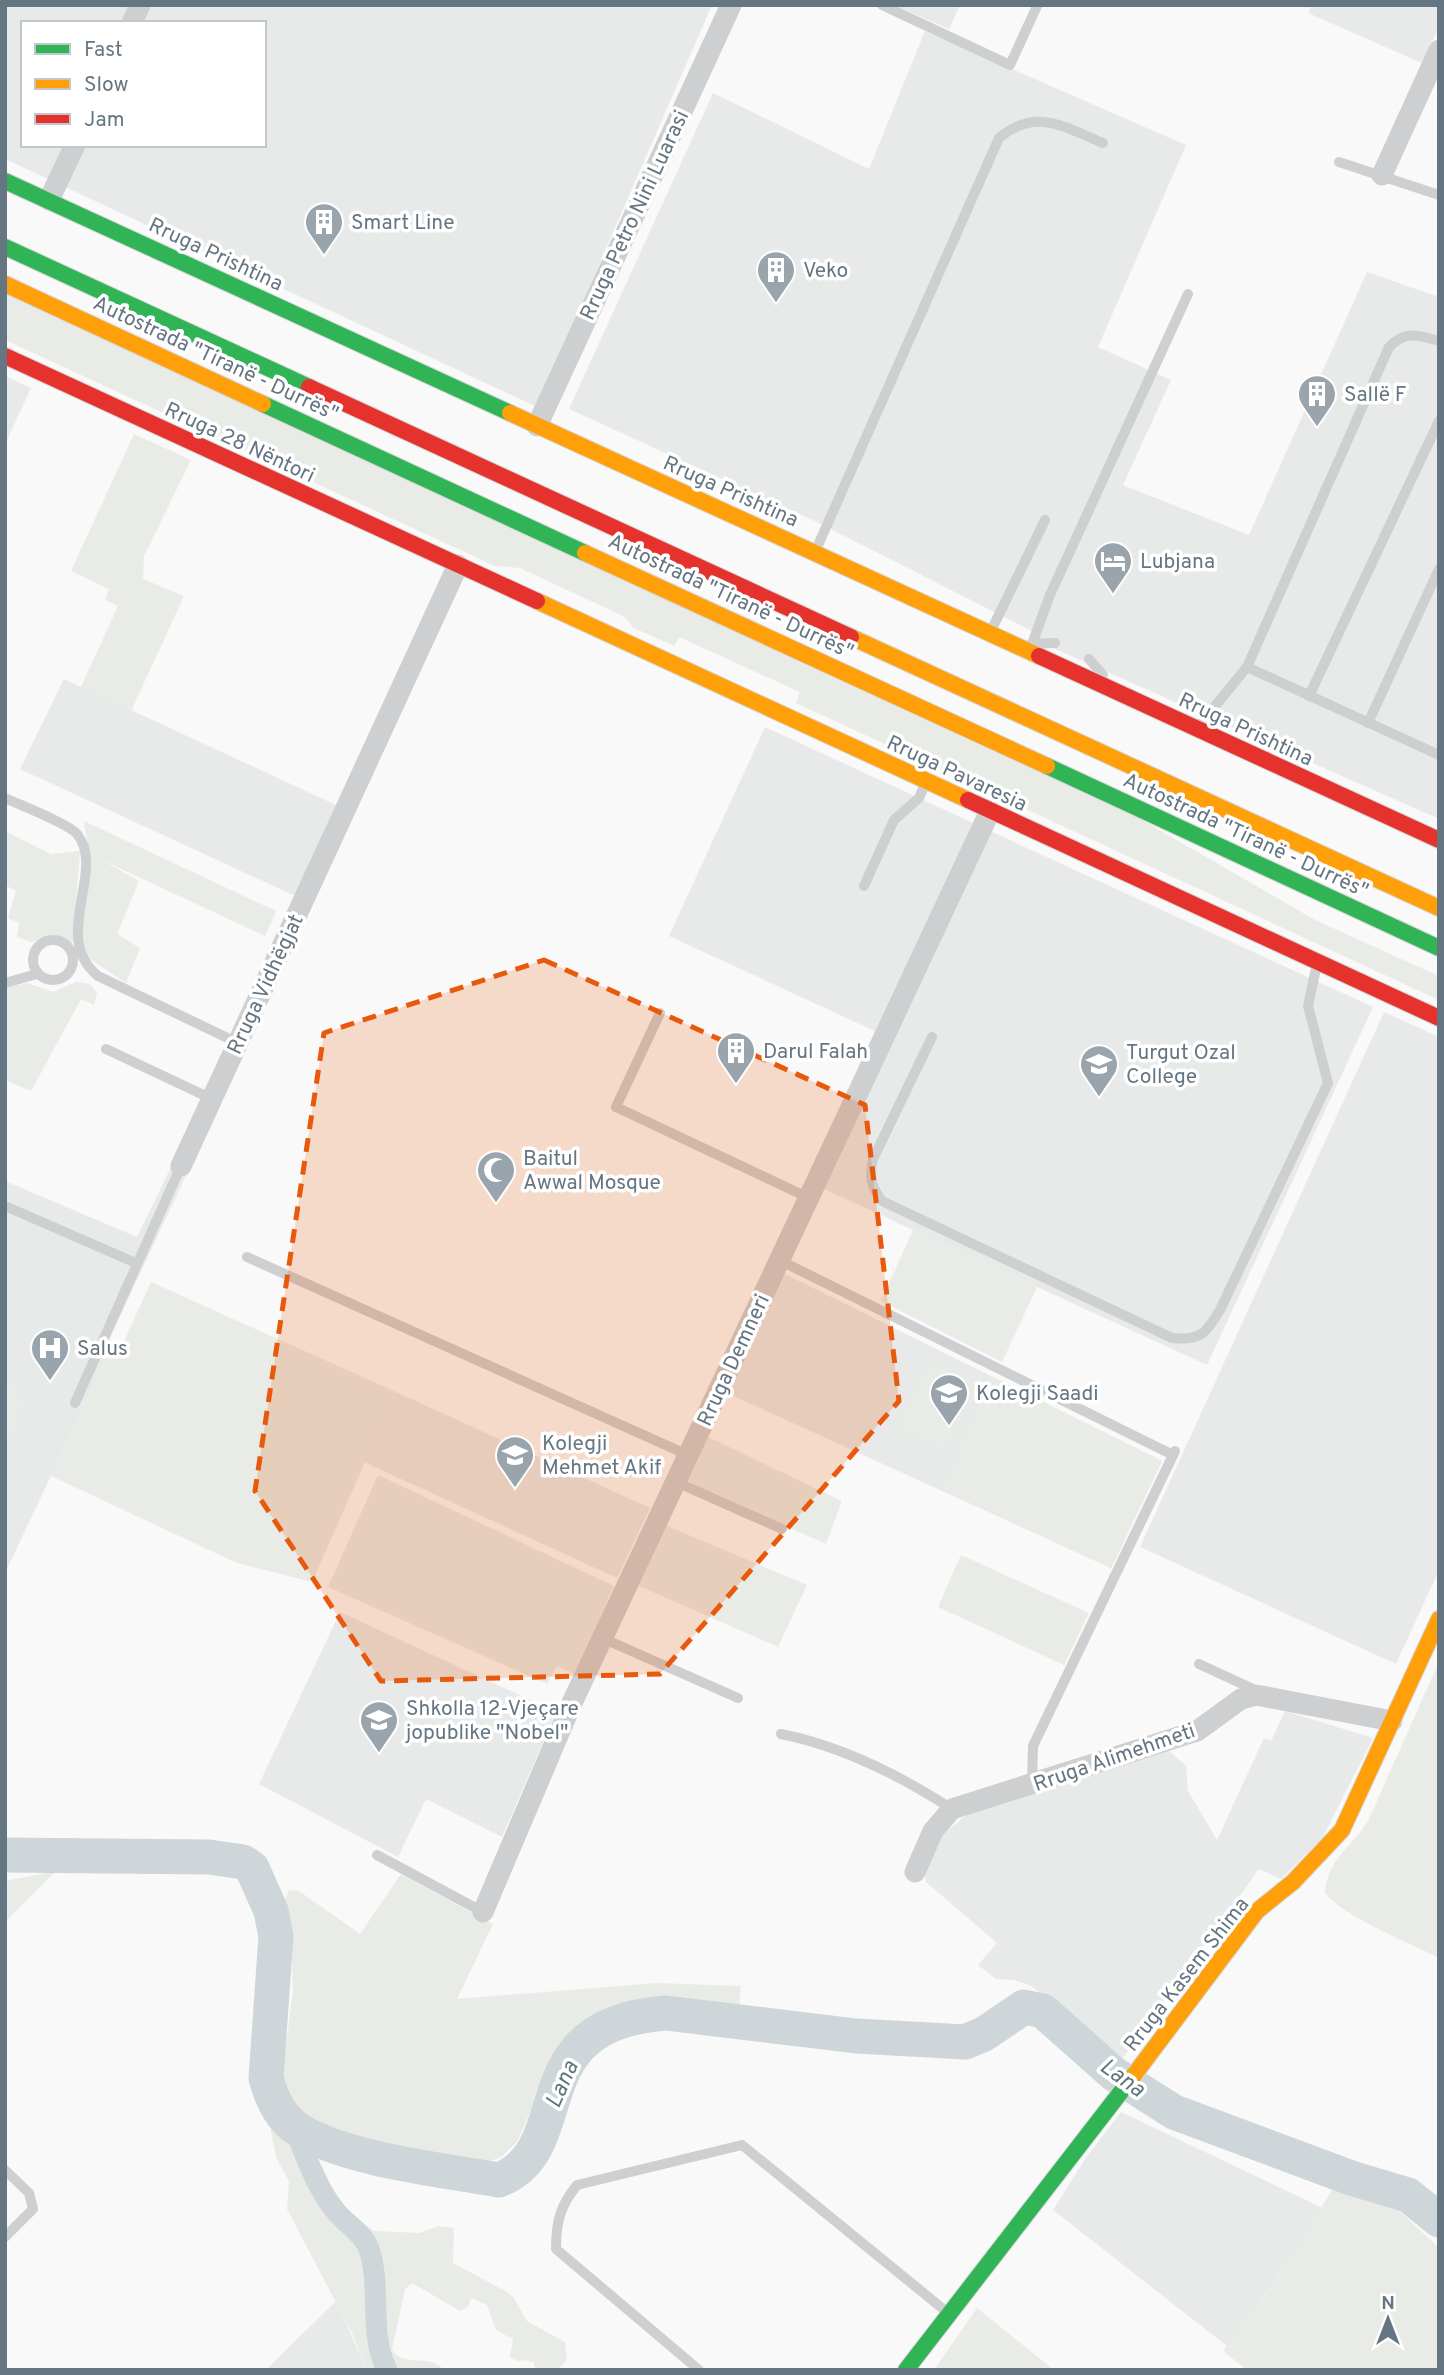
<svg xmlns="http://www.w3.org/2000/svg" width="1444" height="2375" font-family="Overpass,sans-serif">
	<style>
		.built { fill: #e8e9e9; fill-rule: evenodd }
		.green { fill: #e8ebe6 }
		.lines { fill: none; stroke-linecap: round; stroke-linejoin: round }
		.canal { stroke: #ced6d9; stroke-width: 21 }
		.river { stroke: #ced6d9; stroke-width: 35 }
		.fast-casing { stroke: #d5d6d7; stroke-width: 18 }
		.slow-casing { stroke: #d5d6d7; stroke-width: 18 }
		.jam-casing { stroke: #d5d6d7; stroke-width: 18 }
		.lane { stroke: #cecfd0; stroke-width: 10 }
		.street { stroke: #cecfd0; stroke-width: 21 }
		.fast { stroke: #30b455; stroke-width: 16 }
		.slow { stroke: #ff9f0a; stroke-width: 16 }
		.jam { stroke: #e5322d; stroke-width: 16 }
		.marked { fill: #e8590c; fill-opacity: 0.2; stroke: #e8590c; stroke-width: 5; stroke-dasharray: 14 9; stroke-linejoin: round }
		.labels { text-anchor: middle; stroke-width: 7; stroke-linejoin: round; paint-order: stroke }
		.street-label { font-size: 21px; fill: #657683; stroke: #fff }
		.poi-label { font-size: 21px; fill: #657683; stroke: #fff; text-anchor: start }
		.water-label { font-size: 23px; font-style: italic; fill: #60757c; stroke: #fff }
	</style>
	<rect width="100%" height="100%" fill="#f9f9f9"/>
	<g class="built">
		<path d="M 5,5 L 712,5 L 537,407 L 5,159 ZM 23,23 L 264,23 L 264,145 L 23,145 Z"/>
		<path d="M 894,5 L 960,5 L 949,29 Z"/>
		<path d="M 1312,5 L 1439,5 L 1439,27 L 1422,63 L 1308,13 Z"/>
		<path d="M 925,31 L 1186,145 L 1098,347 L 1171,380 L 1123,485 L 1249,535 L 1367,272 L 1439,297 L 1439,819 L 1053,648 L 1028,629 L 819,523 L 569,409 L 713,93 L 869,169 Z"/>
		<path d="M 5,376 L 31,388 L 5,444 Z"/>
		<path d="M 64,679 L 336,805 L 295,896 L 20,769 Z"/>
		<path d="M 765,727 L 973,823 L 877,1032 L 669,936 Z"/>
		<path d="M 990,831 L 1373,1007 L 1207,1365 L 824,1189 Z"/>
		<path d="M 1384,1012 L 1439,1037 L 1439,1570 L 1396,1664 L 1140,1547 Z"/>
		<path d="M 173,1163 L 189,1169 L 107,1344 L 112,1347 L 5,1573 L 5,1181 L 137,1237 Z"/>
		<path d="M 783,1273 L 1162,1461 L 1111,1568 L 727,1393 Z"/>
		<path d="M 396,1392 L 650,1508 L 617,1578 L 364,1462 Z"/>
		<path d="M 340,1612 L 556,1712 L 502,1837 L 426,1799 L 398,1857 L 259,1784 Z"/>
		<path d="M 1285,1711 L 1373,1738 L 1323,1837 L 1281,1879 L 1259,1869 L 1123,2058 L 1031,1986 L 1015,1980 L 996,1979 L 978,1965 L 997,1943 L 926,1882 L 924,1872 L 940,1837 L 970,1812 L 1166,1748 L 1186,1766 L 1188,1791 L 1217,1840 L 1264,1738 L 1271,1741 Z"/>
		<path d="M 1121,2112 L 1327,2210 L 1227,2346 L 1053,2210 L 1087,2156 Z"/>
		<path d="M 336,2301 L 367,2370 L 266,2370 Z"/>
	</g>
	<g class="green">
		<path d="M 5,294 L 1140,819 L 1317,921 L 1439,976 L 1439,1000 L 796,703 L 800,692 L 679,637 L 674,646 L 634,628 L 625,617 L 520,568 L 495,566 L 5,340 Z"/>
		<path d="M 134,434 L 191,460 L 144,556 L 143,579 L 184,596 L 131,711 L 81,687 L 118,606 L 105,600 L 109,589 L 71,571 Z"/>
		<path d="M 84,821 L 276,911 L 265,936 L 102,860 L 139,881 L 117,934 L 140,948 L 126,983 L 87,957 L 82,931 L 89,853 Z"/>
		<path d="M 5,831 L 51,854 L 80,851 L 73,943 L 53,936 L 31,942 L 17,937 L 19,923 L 8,918 L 16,891 L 5,885 Z"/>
		<path d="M 76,982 L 90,984 L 97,993 L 94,1005 L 81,999 L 31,1091 L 5,1080 L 5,988 L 27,983 L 53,992 Z"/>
		<path d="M 913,1230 L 1037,1287 L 1002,1362 L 881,1301 Z"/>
		<path d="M 151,1282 L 396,1392 L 312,1582 L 237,1563 L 51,1476 L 112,1347 L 120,1350 Z"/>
		<path d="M 927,1362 L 977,1384 L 946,1451 L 896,1429 Z"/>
		<path d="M 991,1376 L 1162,1461 L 1111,1568 L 942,1489 Z"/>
		<path d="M 5,1382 L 21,1390 L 24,1406 L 5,1451 Z"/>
		<path d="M 704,1435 L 842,1501 L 826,1544 L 685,1481 Z"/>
		<path d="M 378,1475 L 614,1586 L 575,1675 L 557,1666 L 547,1684 L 328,1587 Z"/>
		<path d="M 665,1525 L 807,1585 L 778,1647 L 637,1585 Z"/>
		<path d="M 961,1555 L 1089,1613 L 1064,1665 L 938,1607 Z"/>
		<path d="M 1439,1662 L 1439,1958 C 1410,1943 1342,1916 1325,1893 C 1329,1855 1351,1850 1369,1819 Z"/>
		<path d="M 56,1871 L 5,1922 L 5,1881 Z"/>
		<path d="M 401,1874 L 493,1924 L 457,1999 L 656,1983 L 741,1986 L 739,2008 L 659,2004 L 616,2008 L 560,2054 L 545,2078 L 517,2142 L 501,2157 L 482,2164 L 328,2133 L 303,2116 L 292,2103 L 282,2078 L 293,1990 L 292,1959 L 282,1906 L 289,1890 L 299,1891 L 360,1934 Z"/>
		<path d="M 277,2123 L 292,2130 L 320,2162 L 339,2203 L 373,2231 L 420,2233 L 438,2226 L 454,2228 L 453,2263 L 507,2292 L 514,2298 L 527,2321 L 565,2342 L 567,2360 L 557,2370 L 535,2370 L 534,2363 L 526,2360 L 517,2361 L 510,2357 L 513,2339 L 496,2330 L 487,2305 L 471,2298 L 468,2307 L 460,2311 L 412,2283 L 405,2289 L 392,2350 C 406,2369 428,2352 444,2370 L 367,2370 L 353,2335 L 287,2209 L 289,2182 L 276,2157 L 271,2130 Z"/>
		<path d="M 1332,2190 L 1395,2207 L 1439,2248 L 1439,2370 L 1247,2370 L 1223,2351 L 1282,2272 Z"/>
		<path d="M 977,2308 L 1054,2370 L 934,2370 Z"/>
	</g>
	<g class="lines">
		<path class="canal" d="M 294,2127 C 306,2156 315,2185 334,2209 C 344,2223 364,2233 369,2249 C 382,2288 368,2333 387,2370"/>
		<path class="river" d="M 5,1855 L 209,1857 L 243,1862 L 252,1868 L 271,1911 L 276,1936 L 266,2078 C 271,2097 279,2116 296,2128 C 341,2159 443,2170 499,2180 C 580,2148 515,2024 666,2013 L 856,2036 L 965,2042 L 984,2034 L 1024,2007 L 1043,2011 L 1114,2074 L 1174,2112 L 1351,2178 L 1408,2195 L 1439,2220"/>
		<defs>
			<g id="fast">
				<path d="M 5,181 L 510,413"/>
				<path d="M 5,247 L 309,387"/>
				<path d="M 263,404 L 585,553"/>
				<path d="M 1047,766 L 1439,948"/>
				<path d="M 906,2370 L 1134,2075"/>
			</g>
			<g id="slow">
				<path d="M 5,284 L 263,404"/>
				<path d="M 510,413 L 1039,656"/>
				<path d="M 585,553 L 1047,766"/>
				<path d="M 537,601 L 968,800"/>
				<path d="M 851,637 L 1439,908"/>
				<path d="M 1134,2075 L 1257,1911 L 1293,1882 L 1342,1830 L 1439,1619"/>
			</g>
			<g id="jam">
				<path d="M 5,356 L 537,601"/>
				<path d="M 309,387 L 851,637"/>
				<path d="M 1039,656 L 1439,840"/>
				<path d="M 968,800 L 1439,1018"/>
			</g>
		</defs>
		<use href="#fast" class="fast-casing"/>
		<use href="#slow" class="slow-casing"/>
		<use href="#jam" class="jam-casing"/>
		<g class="lane">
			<path d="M 882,5 L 1010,65 L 1037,6"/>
			<path d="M 1339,162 L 1439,195"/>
			<path d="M 815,552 L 999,138 C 1036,107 1064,127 1103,143"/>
			<path d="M 991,631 L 1045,520"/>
			<path d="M 1031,644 L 1055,643"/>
			<path d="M 1032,644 L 1050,595 L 1188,294"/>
			<path d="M 1089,659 L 1103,675"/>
			<path d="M 1247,667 L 1439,755"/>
			<path d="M 1309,696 L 1439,421"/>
			<path d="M 1368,723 L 1439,569"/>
			<path d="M 1197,728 L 1247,667 L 1389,347 C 1405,330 1418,335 1439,341"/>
			<path d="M 5,798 C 20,805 69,824 77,834 C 107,870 50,937 98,976 L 238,1043"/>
			<path d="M 864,886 L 894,820 L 919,798 L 926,782"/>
			<circle cx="53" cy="960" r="20"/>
			<path d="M 5,983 L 37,974"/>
			<path d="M 660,1013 L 616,1107 L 809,1198"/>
			<path d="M 932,1037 L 873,1159 C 869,1176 871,1187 882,1201 L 1172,1338 C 1201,1341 1206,1333 1220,1310 L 1328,1083 L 1308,1006 L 1317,964"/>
			<path d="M 106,1049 L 212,1099"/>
			<path d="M 5,1206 L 136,1263"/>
			<path d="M 247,1257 L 688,1455"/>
			<path d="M 779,1260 L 1173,1455"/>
			<path d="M 75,1403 L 181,1166"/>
			<path d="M 676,1482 L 782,1529"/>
			<path d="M 602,1638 L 738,1698"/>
			<path d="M 1199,1664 L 1251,1688 L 1256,1695"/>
			<path d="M 781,1734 C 841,1746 901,1776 952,1809"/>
			<path d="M 1032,1785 L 1033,1746 L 1175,1451"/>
			<path d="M 377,1855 L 483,1912"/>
			<path d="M 5,2170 L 29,2193 L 33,2209 L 5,2237"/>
			<path d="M 699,2370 L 556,2249 C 556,2222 560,2206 577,2185 L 742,2145 L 948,2313"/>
		</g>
		<g class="street">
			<path d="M 132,23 L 140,5"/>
			<path d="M 1382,175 L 1439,50"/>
			<path d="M 49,200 L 75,145"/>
			<path d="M 537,426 L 731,5"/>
			<path d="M 181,1166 L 458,565"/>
			<path d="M 915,1872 L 933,1831 L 952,1809 L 1197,1731 L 1241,1699 L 1256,1695 L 1392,1721"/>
			<path d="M 483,1912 L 571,1705 L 990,811"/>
		</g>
		<use href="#fast" class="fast"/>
		<use href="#slow" class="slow"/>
		<use href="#jam" class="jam"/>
	</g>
	<path class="marked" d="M 544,960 L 865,1105 L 899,1401 L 660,1674 L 381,1681 L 255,1491 L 324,1033 Z"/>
	<defs>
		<symbol id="building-pin" viewBox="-11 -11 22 30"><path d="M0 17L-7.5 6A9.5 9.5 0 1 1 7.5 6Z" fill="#99a4ac" stroke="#fff"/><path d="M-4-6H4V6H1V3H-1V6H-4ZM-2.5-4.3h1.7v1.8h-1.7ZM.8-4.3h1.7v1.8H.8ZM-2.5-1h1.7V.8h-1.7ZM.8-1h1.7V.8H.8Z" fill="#fff"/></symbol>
		<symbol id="hotel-pin" viewBox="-11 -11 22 30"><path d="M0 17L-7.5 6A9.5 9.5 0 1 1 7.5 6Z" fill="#99a4ac" stroke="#fff"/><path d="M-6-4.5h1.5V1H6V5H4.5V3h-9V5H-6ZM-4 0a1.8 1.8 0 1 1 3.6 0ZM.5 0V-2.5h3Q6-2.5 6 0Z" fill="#fff"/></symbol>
		<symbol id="school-pin" viewBox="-11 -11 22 30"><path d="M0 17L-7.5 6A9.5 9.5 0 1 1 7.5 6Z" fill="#99a4ac" stroke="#fff"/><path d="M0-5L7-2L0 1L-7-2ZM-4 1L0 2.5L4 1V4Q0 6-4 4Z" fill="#fff"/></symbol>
		<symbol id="mosque-pin" viewBox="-11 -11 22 30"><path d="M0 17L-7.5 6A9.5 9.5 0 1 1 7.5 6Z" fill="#99a4ac" stroke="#fff"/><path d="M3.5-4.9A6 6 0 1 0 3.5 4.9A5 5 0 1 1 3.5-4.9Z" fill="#fff"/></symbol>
		<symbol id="hospital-pin" viewBox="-11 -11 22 30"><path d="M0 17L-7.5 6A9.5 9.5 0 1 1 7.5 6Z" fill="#99a4ac" stroke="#fff"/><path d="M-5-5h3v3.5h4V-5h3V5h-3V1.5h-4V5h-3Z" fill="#fff"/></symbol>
	</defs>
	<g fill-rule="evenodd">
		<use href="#building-pin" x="302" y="200" width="44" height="60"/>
		<use href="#building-pin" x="754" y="248" width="44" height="60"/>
		<use href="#building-pin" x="1295" y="372" width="44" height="60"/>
		<use href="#hotel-pin" x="1091" y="539" width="44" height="60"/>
		<use href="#building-pin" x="714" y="1029" width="44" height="60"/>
		<use href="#school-pin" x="1077" y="1042" width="44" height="60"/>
		<use href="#mosque-pin" x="474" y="1148" width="44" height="60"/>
		<use href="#hospital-pin" x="28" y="1326" width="44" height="60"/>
		<use href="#school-pin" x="927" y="1371" width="44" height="60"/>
		<use href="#school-pin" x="493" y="1433" width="44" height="60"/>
		<use href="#school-pin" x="357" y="1698" width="44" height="60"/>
	</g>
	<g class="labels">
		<g class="street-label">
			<text transform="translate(634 215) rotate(-65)" y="7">Rruga Petro Nini Luarasi</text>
			<text transform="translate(216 254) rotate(25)" y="7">Rruga Prishtina</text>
			<text transform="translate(216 358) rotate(25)" y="7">Autostrada "Tiranë - Durrës"</text>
			<text transform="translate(240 442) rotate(25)" y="7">Rruga 28 Nëntori</text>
			<text transform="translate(731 491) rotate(24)" y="7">Rruga Prishtina</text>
			<text transform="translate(731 596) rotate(25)" y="7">Autostrada "Tiranë - Durrës"</text>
			<text transform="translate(1246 729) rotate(25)" y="7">Rruga Prishtina</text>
			<text transform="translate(957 773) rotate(25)" y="7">Rruga Pavaresia</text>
			<text transform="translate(1246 835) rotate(25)" y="7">Autostrada "Tiranë - Durrës"</text>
			<text transform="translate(265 984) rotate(-65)" y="7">Rruga Vidhëgjat</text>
			<text transform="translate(733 1360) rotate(-65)" y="7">Rruga Demneri</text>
			<text transform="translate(1114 1757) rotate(-19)" y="7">Rruga Alimehmeti</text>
			<text transform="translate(1186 1974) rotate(-52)" y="7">Rruga Kasem Shima</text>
		</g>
		<g class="poi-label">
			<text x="351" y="229">Smart Line</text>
			<text x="803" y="277">Veko</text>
			<text x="1344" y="401">Sallë F</text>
			<text x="1140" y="568">Lubjana</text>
			<text x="763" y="1058">Darul Falah</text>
			<text x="1126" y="1059">Turgut Ozal<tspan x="1126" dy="24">College</tspan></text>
			<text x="523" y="1165">Baitul<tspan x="523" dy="24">Awwal Mosque</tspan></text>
			<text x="77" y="1355">Salus</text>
			<text x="976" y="1400">Kolegji Saadi</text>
			<text x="542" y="1450">Kolegji<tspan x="542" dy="24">Mehmet Akif</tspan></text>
			<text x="406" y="1715">Shkolla 12-Vjeçare<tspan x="406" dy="24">jopublike "Nobel"</tspan></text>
		</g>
		<g class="water-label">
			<text transform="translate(1123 2077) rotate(36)" y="8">Lana</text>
			<text transform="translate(561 2084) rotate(-66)" y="8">Lana</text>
		</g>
	</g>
	<rect width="1444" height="2375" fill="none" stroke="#657683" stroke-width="14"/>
	<rect x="21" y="21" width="245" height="126" fill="#ffffff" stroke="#c1c8cd" stroke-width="2"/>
	<rect x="35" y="44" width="35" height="10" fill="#30b455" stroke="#c1c8cd" stroke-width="2"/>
	<text x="84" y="56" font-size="21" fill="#657683">Fast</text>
	<rect x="35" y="79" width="35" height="10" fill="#ff9f0a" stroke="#c1c8cd" stroke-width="2"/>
	<text x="84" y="91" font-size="21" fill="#657683">Slow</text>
	<rect x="35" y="114" width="35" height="10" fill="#e5322d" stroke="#c1c8cd" stroke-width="2"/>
	<text x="84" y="126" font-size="21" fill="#657683">Jam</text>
	<g transform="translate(1388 2319)" stroke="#ffffff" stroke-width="5" paint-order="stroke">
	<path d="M0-5L12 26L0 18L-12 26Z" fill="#657683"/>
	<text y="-10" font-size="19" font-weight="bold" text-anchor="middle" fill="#657683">N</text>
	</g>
</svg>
